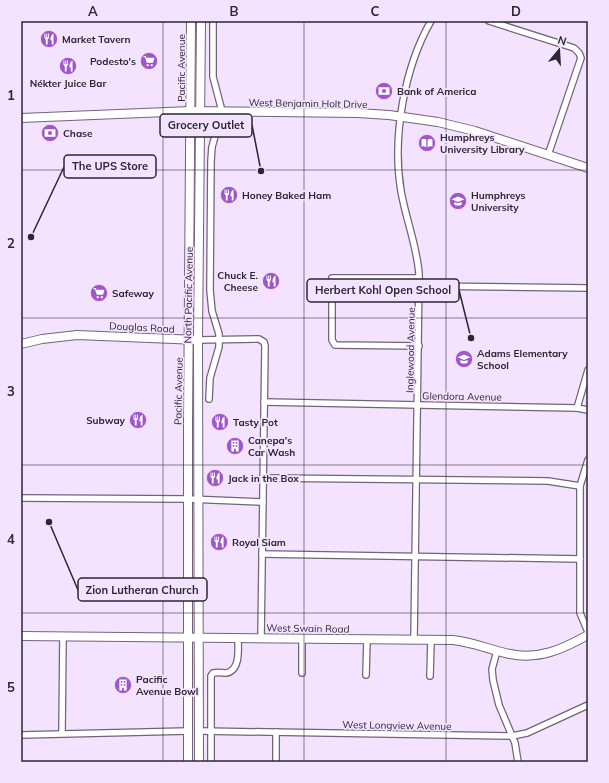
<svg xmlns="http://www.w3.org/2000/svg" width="609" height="783" font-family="Mulish,sans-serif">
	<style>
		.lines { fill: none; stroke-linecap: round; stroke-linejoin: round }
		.street-casing { stroke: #71637a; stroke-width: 8 }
		.secondary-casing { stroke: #71637a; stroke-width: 10 }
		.primary-casing { stroke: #71637a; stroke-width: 10 }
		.street { stroke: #fff; stroke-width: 5.5 }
		.secondary { stroke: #fff; stroke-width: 8 }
		.primary { stroke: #fff; stroke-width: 8 }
		.grid { fill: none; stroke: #2d2731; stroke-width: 1; stroke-opacity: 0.55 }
		.labels { text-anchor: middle; stroke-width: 3.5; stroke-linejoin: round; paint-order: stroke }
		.poi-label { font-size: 10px; font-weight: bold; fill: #2d2731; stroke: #f3e3fe; text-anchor: start }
		.street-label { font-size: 10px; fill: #2d2731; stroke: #f3e3fe }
		.leader { fill: none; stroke: #2d2731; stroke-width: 1.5 }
		.callout-dot { fill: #2d2731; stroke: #f3e3fe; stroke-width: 1.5 }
		.callout { fill: #f3e3fe; stroke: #2d2731; stroke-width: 1.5 }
		.callout-label { font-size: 11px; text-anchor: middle; font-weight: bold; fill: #2d2731 }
		.neatline { fill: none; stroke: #2d2731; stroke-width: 1.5 }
		.grid-label { font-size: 13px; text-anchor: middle; font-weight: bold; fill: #2d2731 }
	</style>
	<rect width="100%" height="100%" fill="#f3e3fe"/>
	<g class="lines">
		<defs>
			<g id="street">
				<path d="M 489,21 L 574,48 L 579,53 L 581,58 L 548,155"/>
				<path d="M 419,278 L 332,278 L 332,340 L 335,345 L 419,346"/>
				<path d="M 419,286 L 588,288"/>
				<path d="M 198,340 L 259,339 L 264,342 L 265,346 L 261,638"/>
				<path d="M 209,399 L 210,378 L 219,347 L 219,334 L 212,311 L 210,290 L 211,161 L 212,147 L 222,111 L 213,77 L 213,21"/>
				<path d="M 264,402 L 577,408 L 588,410"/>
				<path d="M 577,408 L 588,370"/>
				<path d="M 588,460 L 580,486 L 580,613 L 588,632"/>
				<path d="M 263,478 L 548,481 L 580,486"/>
				<path d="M 21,498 L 188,499 L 263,502"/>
				<path d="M 262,554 L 580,559"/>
				<path d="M 414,639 L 419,274 C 417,246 406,220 401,191 C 392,138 404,68 431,21"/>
				<path d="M 497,651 L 492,669 L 493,680 L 499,705 L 515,743 L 518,762"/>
				<path d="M 302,673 L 302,638"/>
				<path d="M 366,675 L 367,639"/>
				<path d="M 430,676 L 431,640"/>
				<path d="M 200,731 L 512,736 L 527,733 L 588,705"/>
				<path d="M 62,733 L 63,637"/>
				<path d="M 21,735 L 188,731"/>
				<path d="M 211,762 L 211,676 L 213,673 C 218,672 223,673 226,673 C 241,671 238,647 238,638"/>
				<path d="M 276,762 L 276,732"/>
			</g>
			<g id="secondary">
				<path d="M 21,118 L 191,111 L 358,113 L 389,115 L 438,122 L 475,131 L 588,168"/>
				<path d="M 21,344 L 42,339 L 77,335 L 198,340"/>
				<path d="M 21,636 L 453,640 C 473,642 490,650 510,654 C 539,660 563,649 588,635"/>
			</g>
			<g id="primary">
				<path d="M 188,762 L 188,423 L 191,21"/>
				<path d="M 199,762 L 198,340 L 201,21"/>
			</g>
		</defs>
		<use href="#street" class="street-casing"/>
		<use href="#secondary" class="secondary-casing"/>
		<use href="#primary" class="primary-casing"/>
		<use href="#street" class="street"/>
		<use href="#secondary" class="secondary"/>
		<use href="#primary" class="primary"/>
	</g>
	<path class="grid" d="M 163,21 L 163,762M 304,21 L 304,762M 446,21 L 446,762M 21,170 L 588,170M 21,318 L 588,318M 21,465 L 588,465M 21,613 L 588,613"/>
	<defs>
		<symbol id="restaurant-disc" viewBox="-11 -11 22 22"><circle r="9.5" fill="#a055c8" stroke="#f3e3fe"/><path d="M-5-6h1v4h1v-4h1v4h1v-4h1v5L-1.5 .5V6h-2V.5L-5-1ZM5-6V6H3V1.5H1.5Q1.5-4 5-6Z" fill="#fff"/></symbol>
		<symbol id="supermarket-disc" viewBox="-11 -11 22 22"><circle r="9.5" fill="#a055c8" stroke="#f3e3fe"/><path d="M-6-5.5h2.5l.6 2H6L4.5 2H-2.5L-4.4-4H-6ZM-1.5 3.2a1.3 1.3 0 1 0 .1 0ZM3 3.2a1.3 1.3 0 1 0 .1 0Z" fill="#fff"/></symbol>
		<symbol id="bank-disc" viewBox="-11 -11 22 22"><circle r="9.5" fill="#a055c8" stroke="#f3e3fe"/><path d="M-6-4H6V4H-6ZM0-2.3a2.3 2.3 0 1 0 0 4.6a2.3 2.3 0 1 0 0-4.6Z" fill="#fff"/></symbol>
		<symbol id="library-disc" viewBox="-11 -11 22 22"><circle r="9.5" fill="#a055c8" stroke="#f3e3fe"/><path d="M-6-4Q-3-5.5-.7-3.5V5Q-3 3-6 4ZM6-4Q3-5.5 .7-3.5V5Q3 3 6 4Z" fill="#fff"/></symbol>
		<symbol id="university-disc" viewBox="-11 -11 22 22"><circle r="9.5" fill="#a055c8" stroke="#f3e3fe"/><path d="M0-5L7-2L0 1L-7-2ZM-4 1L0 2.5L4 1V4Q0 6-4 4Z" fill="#fff"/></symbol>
		<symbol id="school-disc" viewBox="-11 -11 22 22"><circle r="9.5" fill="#a055c8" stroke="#f3e3fe"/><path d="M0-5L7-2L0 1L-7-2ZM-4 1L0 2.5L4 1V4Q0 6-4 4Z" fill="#fff"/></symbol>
		<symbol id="building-disc" viewBox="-11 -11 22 22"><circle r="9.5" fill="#a055c8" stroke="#f3e3fe"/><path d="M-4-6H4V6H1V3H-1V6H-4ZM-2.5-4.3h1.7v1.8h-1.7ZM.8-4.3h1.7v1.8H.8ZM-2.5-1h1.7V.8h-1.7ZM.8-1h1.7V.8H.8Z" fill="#fff"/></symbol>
	</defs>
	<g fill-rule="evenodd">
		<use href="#restaurant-disc" x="39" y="29" width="20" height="20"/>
		<use href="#supermarket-disc" x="139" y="51" width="20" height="20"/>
		<use href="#restaurant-disc" x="58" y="56" width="20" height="20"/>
		<use href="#bank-disc" x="374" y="81" width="20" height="20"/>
		<use href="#bank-disc" x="40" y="123" width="20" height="20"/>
		<use href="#library-disc" x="417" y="133" width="20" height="20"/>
		<use href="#restaurant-disc" x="219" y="185" width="20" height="20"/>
		<use href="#university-disc" x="448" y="191" width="20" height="20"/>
		<use href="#restaurant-disc" x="261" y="271" width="20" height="20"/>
		<use href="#supermarket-disc" x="89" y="283" width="20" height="20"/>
		<use href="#school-disc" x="454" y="349" width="20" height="20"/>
		<use href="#restaurant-disc" x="128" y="410" width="20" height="20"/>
		<use href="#restaurant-disc" x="210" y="412" width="20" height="20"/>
		<use href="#building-disc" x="225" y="436" width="20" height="20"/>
		<use href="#restaurant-disc" x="205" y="468" width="20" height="20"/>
		<use href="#restaurant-disc" x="209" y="532" width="20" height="20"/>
		<use href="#building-disc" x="113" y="675" width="20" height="20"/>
	</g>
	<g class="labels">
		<g class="poi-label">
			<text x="62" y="43">Market Tavern</text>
			<text x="136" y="65" text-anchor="end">Podesto's</text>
			<text x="68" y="87" text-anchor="middle">Nékter Juice Bar</text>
			<text x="397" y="95">Bank of America</text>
			<text x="63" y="137">Chase</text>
			<text x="440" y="141">Humphreys<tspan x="440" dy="12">University Library</tspan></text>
			<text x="242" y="199">Honey Baked Ham</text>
			<text x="471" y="199">Humphreys<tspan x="471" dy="12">University</tspan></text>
			<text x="258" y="279" text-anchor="end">Chuck E.<tspan x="258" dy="12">Cheese</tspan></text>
			<text x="112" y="297">Safeway</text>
			<text x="477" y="357">Adams Elementary<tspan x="477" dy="12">School</tspan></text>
			<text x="125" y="424" text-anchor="end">Subway</text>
			<text x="233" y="426">Tasty Pot</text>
			<text x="248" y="444">Canepa's<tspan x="248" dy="12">Car Wash</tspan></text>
			<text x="228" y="482">Jack in the Box</text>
			<text x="232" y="546">Royal Siam</text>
			<text x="136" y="683">Pacific<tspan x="136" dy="12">Avenue Bowl</tspan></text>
		</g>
		<g class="street-label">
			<text transform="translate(181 68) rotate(-90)" y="4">Pacific Avenue</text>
			<text transform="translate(308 103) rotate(1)" y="4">West Benjamin Holt Drive</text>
			<text transform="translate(188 295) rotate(-89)" y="4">North Pacific Avenue</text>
			<text transform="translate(142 327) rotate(3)" y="4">Douglas Road</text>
			<text transform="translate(410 350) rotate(-89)" y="4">Inglewood Avenue</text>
			<text transform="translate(178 391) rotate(-89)" y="4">Pacific Avenue</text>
			<text transform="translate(462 396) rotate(1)" y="4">Glendora Avenue</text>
			<text transform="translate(308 628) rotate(1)" y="4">West Swain Road</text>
			<text transform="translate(397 725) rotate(1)" y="4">West Longview Avenue</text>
		</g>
	</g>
	<path class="leader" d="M261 171L252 125M31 237L64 167M471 338L459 290M49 522L78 590"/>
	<g class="callout-dot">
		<circle cx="261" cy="171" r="4"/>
		<circle cx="31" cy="237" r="4"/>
		<circle cx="471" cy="338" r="4"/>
		<circle cx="49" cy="522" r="4"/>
	</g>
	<g class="callout">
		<rect x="160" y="114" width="92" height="23" rx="4"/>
		<rect x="64" y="155" width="92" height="23" rx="4"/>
		<rect x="307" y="279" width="152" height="23" rx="4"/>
		<rect x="78" y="578" width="129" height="23" rx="4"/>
	</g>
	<g class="callout-label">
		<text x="206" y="129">Grocery Outlet</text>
		<text x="110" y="170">The UPS Store</text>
		<text x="383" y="294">Herbert Kohl Open School</text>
		<text x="142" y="594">Zion Lutheran Church</text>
	</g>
	<rect width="609" height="783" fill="none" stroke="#f3e3fe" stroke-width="44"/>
	<g transform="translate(559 50) rotate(18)" stroke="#f3e3fe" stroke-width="3" paint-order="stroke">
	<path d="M0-3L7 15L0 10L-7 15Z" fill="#2d2731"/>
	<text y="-6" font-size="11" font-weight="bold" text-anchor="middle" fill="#2d2731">N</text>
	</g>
	<rect x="22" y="22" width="565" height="739" class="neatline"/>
	<g class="grid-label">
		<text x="93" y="16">A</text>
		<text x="234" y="16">B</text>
		<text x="375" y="16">C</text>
		<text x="516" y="16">D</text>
		<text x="11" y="100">1</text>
		<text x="11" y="248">2</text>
		<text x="11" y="396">3</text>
		<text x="11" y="544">4</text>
		<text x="11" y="692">5</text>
	</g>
</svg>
